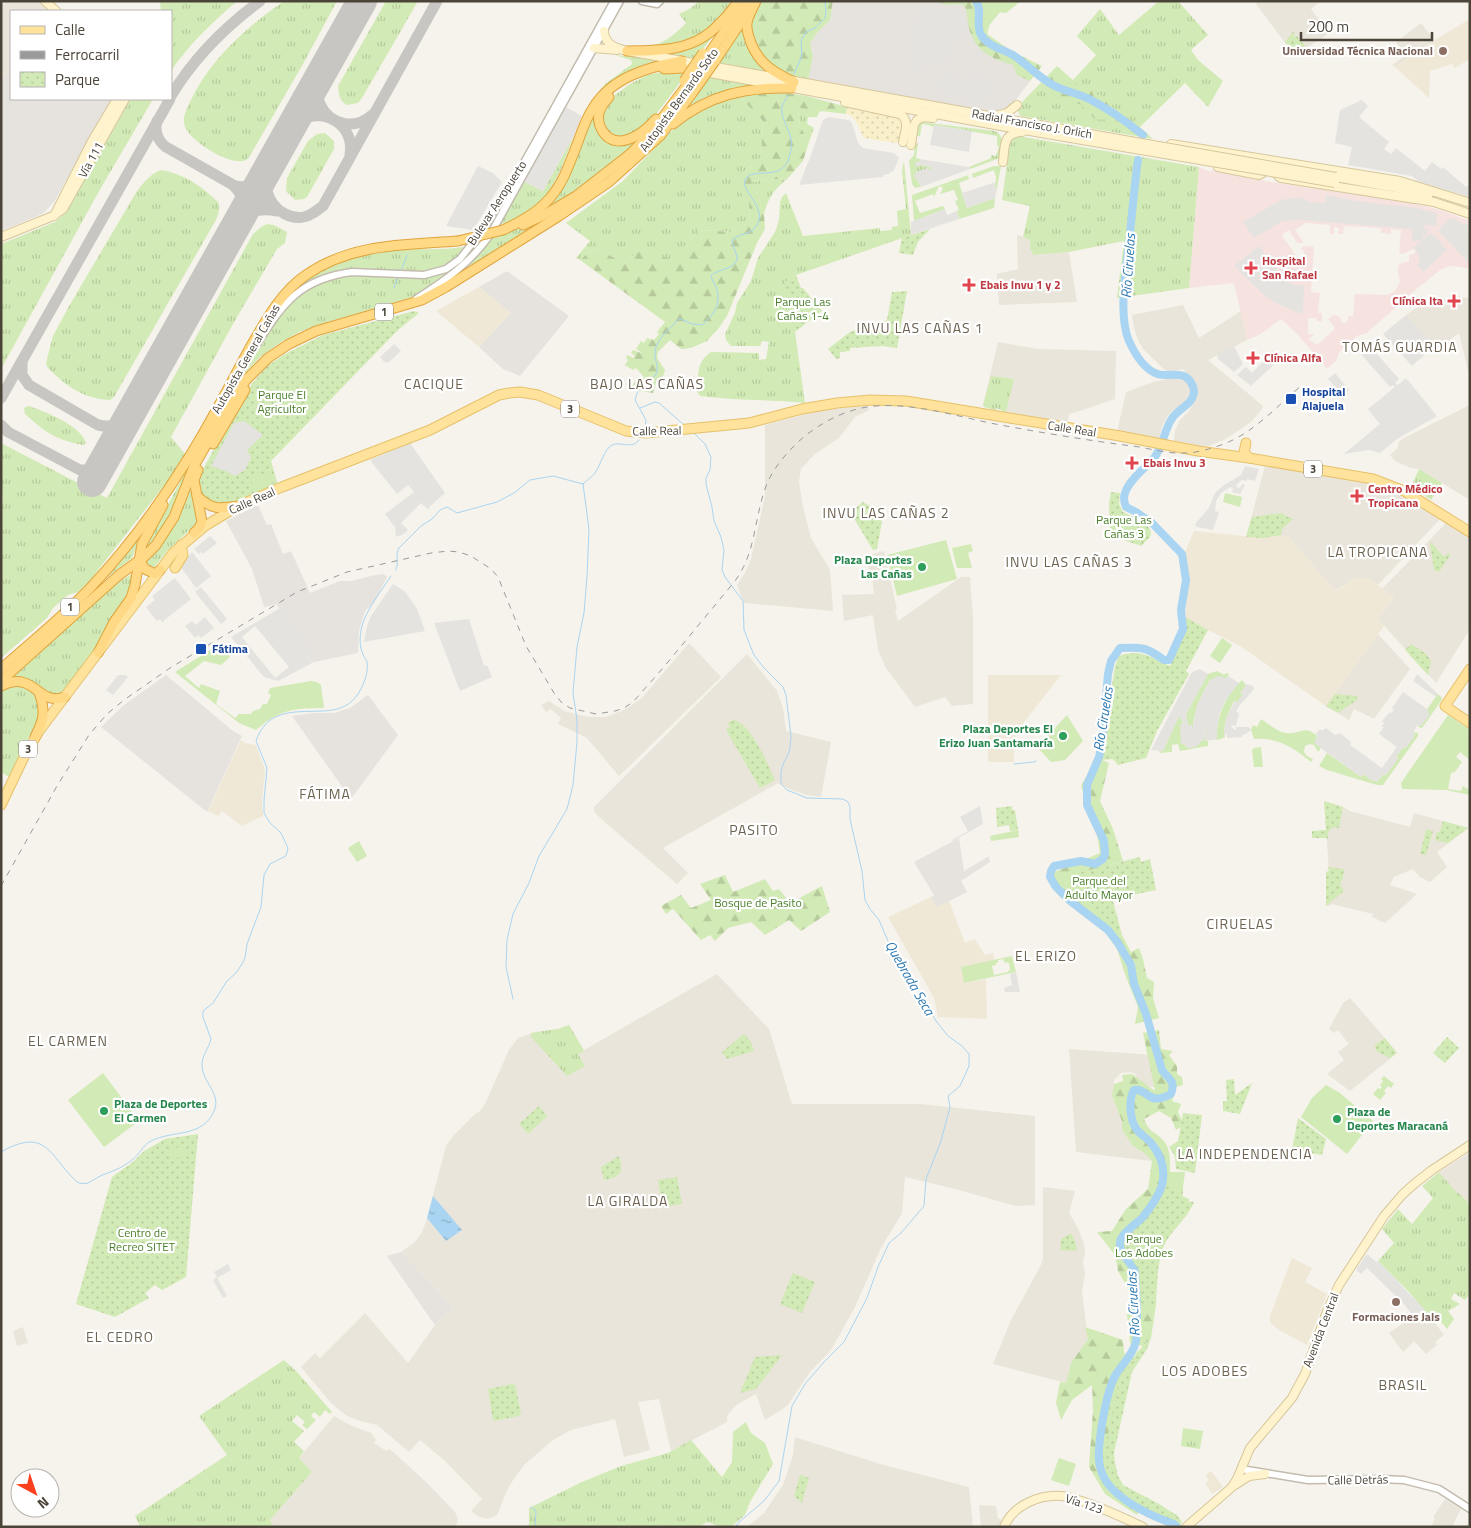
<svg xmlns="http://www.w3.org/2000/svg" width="1471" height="1528" font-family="'Titillium Web',sans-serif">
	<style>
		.residential { fill: #eae5da }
		.industrial { fill: #e6e2dd }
		.education { fill: #efe8d6 }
		.medical { fill: #f6e3e0; fill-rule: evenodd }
		.grass { fill: url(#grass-tufts) }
		.forest { fill: url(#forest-firs) }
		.sand { fill: url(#sand-dots) }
		.park { fill: url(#park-dots) }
		.garden { fill: #d2eab5; fill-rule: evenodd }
		.parking { fill: #e5e3e0; fill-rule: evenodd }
		.water { fill: url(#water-ripples) }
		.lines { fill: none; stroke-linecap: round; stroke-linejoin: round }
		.stream { stroke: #a9d4f2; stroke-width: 1 }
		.river { stroke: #a9d4f2; stroke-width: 8 }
		.taxiway { stroke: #c8c6c3; stroke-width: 11 }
		.runway { stroke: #c8c6c3; stroke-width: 30 }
		.tertiary-casing { stroke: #c2bbae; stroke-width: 9 }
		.secondary-casing { stroke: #d6c79b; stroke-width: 10 }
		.primary-casing { stroke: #e6c16a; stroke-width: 11 }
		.trunk-casing { stroke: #e0a43c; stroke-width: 11 }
		.tertiary { stroke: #fff; stroke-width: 6 }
		.secondary { stroke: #fff3cd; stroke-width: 8 }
		.primary { stroke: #ffe39c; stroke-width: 9 }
		.trunk { stroke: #ffd985; stroke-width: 9 }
		.rail { stroke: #9a9a9a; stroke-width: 1; stroke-dasharray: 6 6; stroke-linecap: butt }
		.secondary-bridge-casing { stroke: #d6c79b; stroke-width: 10; stroke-linecap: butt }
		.trunk-bridge-casing { stroke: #e0a43c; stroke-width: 11; stroke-linecap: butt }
		.secondary-bridge { stroke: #fff3cd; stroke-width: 8 }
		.trunk-bridge { stroke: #ffd985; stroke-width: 9 }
		.education-dot { fill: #8d6e63; stroke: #fff; stroke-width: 2 }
		.health-dot { fill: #e0444e; stroke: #fff; stroke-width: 2 }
		.transit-dot { fill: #1a4fb4; stroke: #fff; stroke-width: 2 }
		.leisure-dot { fill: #2e9e5b; stroke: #fff; stroke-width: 2 }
		.labels { text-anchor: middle; stroke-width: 4.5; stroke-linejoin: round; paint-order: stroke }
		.shield { fill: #fff; stroke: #817c74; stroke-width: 1 }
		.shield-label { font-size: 11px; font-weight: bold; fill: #4b4439 }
		.education-label { font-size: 12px; font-weight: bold; fill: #785e54; stroke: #fff; text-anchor: end }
		.street-label { font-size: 12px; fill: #4b4439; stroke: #fff }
		.health-label { font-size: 12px; font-weight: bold; fill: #be3a42; stroke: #fff; text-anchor: start }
		.park-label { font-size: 12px; fill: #4a7f2a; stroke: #fff }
		.transit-label { font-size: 12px; font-weight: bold; fill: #164399; stroke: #fff; text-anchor: start }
		.leisure-label { font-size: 12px; font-weight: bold; fill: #27864d; stroke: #fff; text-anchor: end }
		.water-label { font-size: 14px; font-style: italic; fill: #2e7ab2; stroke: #fff }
		.neighbourhood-label { font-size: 14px; letter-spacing: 1px; fill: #6e6250; stroke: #fff }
	</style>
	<defs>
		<pattern id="grass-tufts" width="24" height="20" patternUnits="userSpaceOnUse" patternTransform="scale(1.25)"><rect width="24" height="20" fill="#d2eab5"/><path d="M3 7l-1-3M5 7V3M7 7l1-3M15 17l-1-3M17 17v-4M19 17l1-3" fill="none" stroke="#b6ca9c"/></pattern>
		<pattern id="forest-firs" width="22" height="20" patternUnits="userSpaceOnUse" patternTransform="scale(1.25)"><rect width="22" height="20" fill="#d2eab5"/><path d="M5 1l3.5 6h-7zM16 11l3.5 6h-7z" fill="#b6ca9c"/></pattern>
		<pattern id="sand-dots" width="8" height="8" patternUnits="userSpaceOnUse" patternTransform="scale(1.25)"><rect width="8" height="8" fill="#f9efc9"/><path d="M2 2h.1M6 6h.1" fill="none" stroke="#d7cead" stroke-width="1.8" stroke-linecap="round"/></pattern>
		<pattern id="park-dots" width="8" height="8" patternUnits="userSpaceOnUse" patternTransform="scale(1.25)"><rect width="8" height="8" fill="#d2eab5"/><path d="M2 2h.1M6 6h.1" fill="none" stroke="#b6ca9c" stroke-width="1.8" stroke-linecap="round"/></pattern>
		<pattern id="water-ripples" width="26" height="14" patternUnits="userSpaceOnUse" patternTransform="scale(1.25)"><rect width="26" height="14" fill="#a9d4f2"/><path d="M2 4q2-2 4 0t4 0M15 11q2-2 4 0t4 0" fill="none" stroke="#8caec5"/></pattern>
	</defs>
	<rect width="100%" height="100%" fill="#f6f3ec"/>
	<g class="residential">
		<path d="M 1,1 L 41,1 L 53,11 L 11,11 L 11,70 L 1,80 Z"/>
		<path d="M 1257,1 L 1318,1 L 1319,2 L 1311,9 L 1329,33 L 1295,56 L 1256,4 Z"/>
		<path d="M 1421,23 L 1434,40 L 1395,67 L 1392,65 L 1406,55 L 1396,42 Z"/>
		<path d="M 1017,235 L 1030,239 L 1030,250 L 1032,250 L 1033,255 L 1069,252 L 1077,302 L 999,305 L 997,274 L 1018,269 Z"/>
		<path d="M 1454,296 L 1470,298 L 1470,379 L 1459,333 L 1436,350 L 1406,315 L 1416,308 L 1431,301 Z"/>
		<path d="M 1183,305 L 1199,338 L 1241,311 L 1247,340 L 1208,360 L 1263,406 L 1262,409 L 1252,421 L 1244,427 L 1224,440 L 1206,447 L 1174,441 L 1175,430 L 1180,420 L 1189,411 L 1197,397 L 1195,384 L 1183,369 L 1169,372 L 1165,370 L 1143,349 L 1138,340 L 1134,328 L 1132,315 Z"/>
		<path d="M 998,342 L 1038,349 L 1116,351 L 1115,399 L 1077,412 L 1069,414 L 1067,424 L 1003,411 L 996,408 L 996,410 L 984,407 L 983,405 Z"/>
		<path d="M 1175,377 L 1186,379 L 1192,390 L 1188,398 L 1181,406 L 1171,412 L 1167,417 L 1162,427 L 1158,440 L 1117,432 L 1126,392 L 1154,382 Z"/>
		<path d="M 1470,405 L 1470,500 L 1419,469 L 1411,468 L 1395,461 L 1390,455 L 1398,448 L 1398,443 L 1402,439 Z"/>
		<path d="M 868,406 L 869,410 L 855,417 L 839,438 L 815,454 L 801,469 L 799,481 L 802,502 L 811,538 L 830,570 L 833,611 L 744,603 L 737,585 L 745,573 L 751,559 L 765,497 L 765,425 L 821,410 Z"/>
		<path d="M 1265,466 L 1368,484 L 1391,491 L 1440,519 L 1378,585 L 1368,578 L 1355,578 L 1337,590 L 1333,589 L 1288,536 L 1246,537 Z"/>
		<path d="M 1446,523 L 1470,538 L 1470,629 L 1436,683 L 1378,619 L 1394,597 L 1382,589 Z"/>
		<path d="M 884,551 L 897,609 L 895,610 L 898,621 L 961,577 L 970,577 L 973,618 L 973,704 L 952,706 L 945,697 L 915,707 L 886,668 L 878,650 L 873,615 L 844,621 L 842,595 L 874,594 L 872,576 L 864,556 Z"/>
		<path d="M 1378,634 L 1410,669 L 1374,719 L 1354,709 L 1349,720 L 1326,706 Z"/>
		<path d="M 689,643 L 721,677 L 619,776 L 587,738 L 558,724 L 561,718 L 551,709 L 546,712 L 541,705 L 549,701 L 564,711 L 588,717 L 606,717 L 626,709 L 642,698 Z"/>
		<path d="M 747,654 L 777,691 L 783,708 L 786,731 L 831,742 L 821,797 L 807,795 L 789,789 L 778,783 L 663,848 L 688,873 L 677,884 L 607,824 L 596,814 L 594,810 L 594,807 Z"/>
		<path d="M 1324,801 L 1343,807 L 1350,811 L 1410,827 L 1414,813 L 1468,828 L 1437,852 L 1447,867 L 1430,882 L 1420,877 L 1413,869 L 1394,877 L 1390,885 L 1417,894 L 1385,923 L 1372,917 L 1373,914 L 1332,904 L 1331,905 L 1326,906 L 1326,872 L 1329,871 Z"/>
		<path d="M 717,974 L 769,1029 L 792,1104 L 920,1104 L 1035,1116 L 1035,1205 L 1016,1206 L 955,1189 L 905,1177 L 902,1213 L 881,1248 L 854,1309 L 831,1350 L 810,1372 L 787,1406 L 765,1420 L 756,1394 L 736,1405 L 727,1416 L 727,1422 L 671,1451 L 659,1399 L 638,1402 L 650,1450 L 624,1457 L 615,1419 L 571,1430 L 553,1440 L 524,1465 L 509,1486 L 497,1515 L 488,1519 L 479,1517 L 471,1511 L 482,1499 L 445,1461 L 420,1440 L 409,1452 L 377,1425 L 360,1421 L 347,1416 L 331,1403 L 301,1367 L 315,1353 L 320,1358 L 365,1313 L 408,1363 L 435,1325 L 453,1307 L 401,1252 L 414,1243 L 421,1234 L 426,1222 L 446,1146 L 454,1135 L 475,1114 L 479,1112 L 485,1104 L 509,1050 L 518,1038 L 535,1032 L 558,1029 L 569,1025 L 584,1050 Z"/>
		<path d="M 1350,998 L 1384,1037 L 1397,1053 L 1350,1091 L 1327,1074 L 1344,1060 L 1338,1052 L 1349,1044 L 1338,1030 L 1334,1033 L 1329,1029 L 1343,1003 Z"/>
		<path d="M 1069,1049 L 1153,1055 L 1158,1086 L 1145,1088 L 1139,1084 L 1135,1074 L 1131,1072 L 1121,1073 L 1114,1080 L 1114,1089 L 1112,1096 L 1122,1121 L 1122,1130 L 1133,1146 L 1144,1153 L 1152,1161 L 1076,1152 Z"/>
		<path d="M 1470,1152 L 1470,1204 L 1459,1193 L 1457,1194 L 1439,1172 Z"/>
		<path d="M 1043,1187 L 1075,1191 L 1069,1213 L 1078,1228 L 1084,1244 L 1085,1252 L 1083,1263 L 1085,1273 L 1082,1292 L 1088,1339 L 1071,1363 L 1066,1383 L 993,1364 L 1012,1318 L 1041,1265 L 1043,1258 Z"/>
		<path d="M 1424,1309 L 1444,1335 L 1435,1342 L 1437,1345 L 1426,1354 L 1414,1341 L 1403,1352 L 1389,1333 Z"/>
		<path d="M 23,1327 L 28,1343 L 17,1346 L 13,1331 Z"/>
		<path d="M 334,1416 L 350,1425 L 371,1433 L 376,1440 L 374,1443 L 386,1451 L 389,1449 L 392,1451 L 426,1482 L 455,1512 L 458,1519 L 456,1527 L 274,1527 L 270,1520 L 312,1472 L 299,1458 Z"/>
		<path d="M 795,1437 L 880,1464 L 969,1487 L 973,1527 L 747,1527 L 764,1513 L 783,1485 L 793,1455 Z"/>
		<path d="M 1445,1499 L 1461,1509 L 1452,1527 L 1434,1527 L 1432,1525 L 1435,1519 L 1433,1517 Z"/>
		<path d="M 979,1505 L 996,1506 L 998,1518 L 1003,1521 L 1000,1527 L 981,1527 Z"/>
	</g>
	<g class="industrial">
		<path d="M 833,1 L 944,1 L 966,4 L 977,39 L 1027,73 L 1030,81 L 1009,109 L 1001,113 L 808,81 L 813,56 L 810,43 L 817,33 L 830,20 Z"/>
		<path d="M 11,70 L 11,99 L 112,99 L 54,202 L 42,214 L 1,231 L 1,80 Z"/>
		<path d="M 507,271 L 569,316 L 520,376 L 503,369 L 479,347 L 511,313 L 479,287 Z"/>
		<path d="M 258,505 L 267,525 L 271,524 L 283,554 L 291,551 L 310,593 L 340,581 L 351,581 L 375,575 L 384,574 L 387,577 L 374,603 L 365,611 L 359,631 L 358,653 L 314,662 L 307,660 L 311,650 L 276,604 L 264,607 L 252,569 L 226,521 Z"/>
		<path d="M 166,675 L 233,731 L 242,736 L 207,812 L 101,727 L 124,705 Z"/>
		<path d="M 368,695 L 398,735 L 351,799 L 292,716 L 314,713 L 334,713 L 350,708 Z"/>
		<path d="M 959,838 L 964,871 L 989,856 L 990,862 L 961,881 L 967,892 L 936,908 L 931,897 L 934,895 L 914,862 Z"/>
		<path d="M 401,1252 L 453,1307 L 435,1325 L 427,1314 L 387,1256 Z"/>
	</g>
	<g class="education">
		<path d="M 1470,19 L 1470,59 L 1455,68 L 1452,64 L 1430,71 L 1429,98 L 1395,67 L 1428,44 Z"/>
		<path d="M 479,287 L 511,313 L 479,347 L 436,311 Z"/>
		<path d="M 1194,531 L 1264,538 L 1281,535 L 1288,536 L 1333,589 L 1338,590 L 1355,578 L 1368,578 L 1394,597 L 1378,619 L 1384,626 L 1326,706 L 1240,646 L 1208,630 L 1185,617 L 1188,585 L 1185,552 Z"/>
		<path d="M 988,675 L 1061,675 L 1021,726 L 1014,739 L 1014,762 L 988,762 Z"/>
		<path d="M 241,740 L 245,743 L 256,745 L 265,770 L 262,802 L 263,816 L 242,826 L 222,811 L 218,816 L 208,811 Z"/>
		<path d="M 931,897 L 936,908 L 949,901 L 965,943 L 975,939 L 985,955 L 993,953 L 994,960 L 961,968 L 965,983 L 986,979 L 987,1019 L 938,1017 L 934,998 L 888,917 Z"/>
		<path d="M 1292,1258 L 1312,1268 L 1305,1282 L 1327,1294 L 1307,1345 L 1279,1330 L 1270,1322 L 1270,1316 Z"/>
		<path d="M 1211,1471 L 1223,1487 L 1212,1494 L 1205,1483 L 1209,1480 L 1205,1475 Z"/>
	</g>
	<path class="medical" d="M 1199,167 L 1210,172 L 1213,169 L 1252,177 L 1266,181 L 1310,188 L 1315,186 L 1411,203 L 1437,209 L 1470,221 L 1470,266 L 1467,269 L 1461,267 L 1450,266 L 1440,270 L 1397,305 L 1396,307 L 1367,333 L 1357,336 L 1340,351 L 1336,361 L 1327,369 L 1298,335 L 1281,319 L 1261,334 L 1247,340 L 1234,283 L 1189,288 ZM 1306,223 L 1330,225 L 1330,234 L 1334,234 L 1334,227 L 1339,228 L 1338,234 L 1343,234 L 1344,226 L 1381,228 L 1381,233 L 1391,234 L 1391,229 L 1401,230 L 1399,253 L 1403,254 L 1414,249 L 1416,252 L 1408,256 L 1409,257 L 1409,261 L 1399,264 L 1398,272 L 1400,281 L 1395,291 L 1387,295 L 1355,294 L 1353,316 L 1349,316 L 1346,323 L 1343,323 L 1339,316 L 1334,315 L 1328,319 L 1334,326 L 1334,330 L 1318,344 L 1315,344 L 1309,339 L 1315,334 L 1308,334 L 1308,318 L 1316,318 L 1317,321 L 1322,322 L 1322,313 L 1318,313 L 1320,293 L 1311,292 L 1314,247 L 1304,246 L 1301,248 L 1305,254 L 1298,259 L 1282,235 L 1289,230 L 1297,243 L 1304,243 L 1295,230 Z"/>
	<g class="grass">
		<path d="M 160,1 L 237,1 C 213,22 189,44 171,71 L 171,11 L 161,11 Z"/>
		<path d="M 284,1 L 337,1 L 303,64 L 251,154 C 249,156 248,159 246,160 C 232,168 185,139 184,123 C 183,116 187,108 190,102 C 210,59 247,27 284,1 Z"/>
		<path d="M 386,1 L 418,1 L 362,98 L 358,103 L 347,105 C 339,101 339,94 338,86 Z"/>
		<path d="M 700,1 L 739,1 L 698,38 L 655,49 L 654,45 C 667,42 677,32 686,23 L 679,14 L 689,9 Z"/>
		<path d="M 1159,1 L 1178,1 L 1208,35 L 1191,50 L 1198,60 L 1223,81 L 1208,107 L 1185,83 L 1140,127 L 1153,139 L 1021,116 L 1019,114 L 1018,110 L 1023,101 L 1057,66 L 1073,80 L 1096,55 L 1077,36 L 1100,9 L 1119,35 Z"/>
		<path d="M 744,23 L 758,62 L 766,71 L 716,65 Z"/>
		<path d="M 715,33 L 695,60 L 648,54 L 672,53 L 684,49 Z"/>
		<path d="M 615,55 L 655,59 L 655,62 C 629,70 615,78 595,97 L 605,84 L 632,64 L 631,60 Z"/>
		<path d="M 662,72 L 688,72 L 648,125 L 628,135 L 616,137 L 609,134 L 602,123 L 604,109 L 608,103 L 615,95 L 630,84 L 647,75 Z"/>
		<path d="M 708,77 L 755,85 C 729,88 705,94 684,110 Z"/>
		<path d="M 740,97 L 763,121 L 761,157 L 744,172 L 740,191 L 749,203 L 750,221 L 732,232 L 700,230 L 671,260 L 639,250 L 625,263 L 594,248 L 580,260 L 576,258 L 590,241 L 566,223 L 623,181 L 669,133 L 695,113 L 715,104 Z"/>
		<path d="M 127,99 L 153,99 L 98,193 L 1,369 L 1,244 L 55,222 L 62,216 Z"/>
		<path d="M 798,108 L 823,111 L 819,112 L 817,117 L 808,117 L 807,124 L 814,128 L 809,142 L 800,126 Z"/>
		<path d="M 591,118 L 594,118 L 610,142 L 645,133 L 634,145 L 576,191 L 544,209 Z"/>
		<path d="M 921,122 L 995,131 C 1006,137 1002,148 1000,158 L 970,169 L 969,167 L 991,158 L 991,155 L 996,156 L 999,146 L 997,146 L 997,136 L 934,125 L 934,127 L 930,126 L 930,125 L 922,124 L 920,136 L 916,136 L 917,127 Z"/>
		<path d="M 325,133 L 334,141 L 334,149 L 307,197 L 304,199 L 295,200 L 286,191 L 287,178 L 308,141 L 317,134 Z"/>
		<path d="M 1018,136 L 1199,167 L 1189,288 L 1117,298 L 1124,241 L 1069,252 L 1033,255 L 1032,250 L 1030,251 L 1030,240 L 1023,237 L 1030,206 L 1002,200 L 1009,149 C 1011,143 1011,138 1018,136 Z"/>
		<path d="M 573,137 C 559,179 545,213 498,225 L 523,181 L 543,191 Z"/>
		<path d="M 918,143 L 916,158 L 920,159 L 920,162 L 922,165 L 935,168 L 929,170 L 917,179 L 921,187 L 915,188 L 912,184 L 909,161 L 914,155 L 915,145 Z"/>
		<path d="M 904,161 L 911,235 L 796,275 L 786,282 L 795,332 L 805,403 C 770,399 735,401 700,396 L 696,390 C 700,374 695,363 711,352 L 759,353 L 759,360 L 766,359 L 769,342 L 762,341 L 760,346 L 731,346 L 726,340 L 725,334 L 735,313 L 737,303 L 751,281 L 758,258 L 775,232 L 779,220 L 780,202 L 782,197 L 786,193 L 803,236 L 880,228 L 880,231 L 892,230 L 892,227 L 898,226 L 897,211 L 906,209 L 902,171 Z"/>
		<path d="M 161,170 C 185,174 201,186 218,202 C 221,208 218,214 216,220 L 114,397 L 110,400 C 84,399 66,386 48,368 L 46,364 L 48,355 L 53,336 L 68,308 L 137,191 C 144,182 150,174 161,170 Z"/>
		<path d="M 788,178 C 774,190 769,196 764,214 L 758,195 L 751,182 Z"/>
		<path d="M 518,179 L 487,237 L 461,266 L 418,295 L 386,305 L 331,321 L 301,331 L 281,342 L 260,357 L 236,383 C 275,322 293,270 376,277 C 400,278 426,282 447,272 C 473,259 502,204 518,179 Z"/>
		<path d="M 554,213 L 470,266 L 471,261 L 482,250 L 490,238 L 507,233 Z"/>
		<path d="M 267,224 L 274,225 L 287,232 L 285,243 L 277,249 L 233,324 L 171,437 L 185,454 L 170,478 L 91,579 L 78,592 L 68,595 L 53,608 L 47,618 L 1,658 L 1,516 L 3,498 L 1,490 L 1,443 L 107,498 L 253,234 L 261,227 Z"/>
		<path d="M 464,247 C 460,252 456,258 451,261 C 423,281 383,266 352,268 C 330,269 310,280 292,291 C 325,263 357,251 402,249 C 413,248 425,250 437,249 C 446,249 455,248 464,247 Z"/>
		<path d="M 991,376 L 1014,379 L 1006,412 L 996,408 L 996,410 L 984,407 L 983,405 Z"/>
		<path d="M 29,406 C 45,412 81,425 86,443 L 83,445 C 56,440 45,432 25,414 L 24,408 Z"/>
		<path d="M 190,463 L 177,502 L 162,532 L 142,554 Z"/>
		<path d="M 1419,469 L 1442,483 L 1431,500 L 1411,487 Z"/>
		<path d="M 190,484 L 198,522 L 167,551 L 152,570 L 144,562 L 164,539 L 181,512 Z"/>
		<path d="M 146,523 L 132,558 L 101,582 Z"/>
		<path d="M 132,574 L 133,576 L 128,596 L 111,618 L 96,648 L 59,696 L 46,693 L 36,684 L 27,679 L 10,678 L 115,584 Z"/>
		<path d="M 10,686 L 22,686 L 34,693 L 39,701 L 40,721 L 29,736 L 9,777 L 1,772 L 1,691 Z"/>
		<path d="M 1261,747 L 1263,767 L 1254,767 L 1252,750 L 1254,748 Z"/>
		<path d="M 569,1025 L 584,1051 L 578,1054 L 585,1066 L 567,1076 L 531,1037 L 531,1033 L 558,1029 Z"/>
		<path d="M 1439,1172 L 1457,1193 L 1459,1193 L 1470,1204 L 1470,1294 L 1465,1300 L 1454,1293 L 1451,1299 L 1460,1304 L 1448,1311 L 1454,1319 L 1447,1329 L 1438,1318 L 1434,1322 L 1409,1292 L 1378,1261 L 1394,1243 L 1382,1229 L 1398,1209 L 1412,1224 L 1433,1198 L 1422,1186 Z"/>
		<path d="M 284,1360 L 297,1372 L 332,1412 L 330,1414 L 325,1410 L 320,1417 L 314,1412 L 311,1416 L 316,1420 L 307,1429 L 302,1425 L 305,1422 L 297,1415 L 292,1421 L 304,1431 L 294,1442 L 304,1451 L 299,1458 L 312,1472 L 270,1520 L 274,1527 L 140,1527 L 135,1516 L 227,1455 L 199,1416 Z"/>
		<path d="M 746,1422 L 751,1433 L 765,1443 L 773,1464 L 750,1502 L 745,1515 L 731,1527 L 720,1527 L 707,1522 L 699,1527 L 664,1527 L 663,1525 L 660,1527 L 529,1527 L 529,1508 L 582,1482 L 621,1466 L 668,1453 L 691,1440 L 722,1477 L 732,1462 L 733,1432 Z"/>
		<path d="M 1183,1428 L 1203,1431 L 1200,1449 L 1181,1446 Z"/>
	</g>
	<g class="forest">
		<path d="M 760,1 L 833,1 L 830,20 L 817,33 L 810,43 L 813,56 L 808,81 C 794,78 780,74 769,65 C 758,56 751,37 752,23 C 752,15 756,8 760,1 Z"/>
		<path d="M 936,1 L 1021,1 L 1006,13 L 993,12 L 987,34 L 1013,52 L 1042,66 L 1030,81 L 1017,75 L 1013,65 C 990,58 976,52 969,28 C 966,18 969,14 963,4 L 946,5 Z"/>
		<path d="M 1057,68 L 1080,87 L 1092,91 L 1094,97 L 1100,94 L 1119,114 L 1137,127 L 1134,133 L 1113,120 L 1095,119 L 1080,104 L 1056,101 L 1039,85 Z"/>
		<path d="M 773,91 L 807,96 L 847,107 L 846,114 L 798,108 L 800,126 L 809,142 L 803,161 L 788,178 L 751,182 L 758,195 L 764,214 L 765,229 L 757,243 L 727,316 L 718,329 L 707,341 L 691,348 L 681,349 L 670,340 L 658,352 L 657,358 L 665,370 L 662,380 L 657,378 L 653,393 L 628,389 L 636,381 L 639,383 L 644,377 L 636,368 L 633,370 L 625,365 L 628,360 L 626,358 L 627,355 L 634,358 L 635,356 L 631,353 L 633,350 L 641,353 L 641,352 L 636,349 L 641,341 L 644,343 L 647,338 L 654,340 L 659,334 L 657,332 L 665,322 L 580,260 L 594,248 L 625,263 L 639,250 L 671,259 L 700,230 L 732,232 L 750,221 L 749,203 L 740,191 L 738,182 L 744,172 L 761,157 L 763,121 L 740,97 Z"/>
		<path d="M 1097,757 L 1109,763 L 1100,801 L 1113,829 L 1123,861 L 1074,875 L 1119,936 L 1122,935 L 1131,952 L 1139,948 L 1143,959 L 1147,978 L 1154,982 L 1153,998 L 1159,1018 L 1135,1024 L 1138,1007 L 1126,977 L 1117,949 L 1105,932 L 1058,894 L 1047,875 L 1100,853 L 1097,835 L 1081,786 Z"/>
		<path d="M 725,875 L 733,892 L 765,879 L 773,891 L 779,889 L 790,903 L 822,886 L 830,912 L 801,931 L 789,920 L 765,935 L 751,922 L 728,928 L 715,941 L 710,935 L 701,940 L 673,909 L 666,914 L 661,906 L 681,895 L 691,908 L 711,900 L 700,884 Z"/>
		<path d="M 1159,1030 L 1161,1049 L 1173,1051 L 1169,1055 L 1177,1066 L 1177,1074 L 1182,1077 L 1183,1085 L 1176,1087 L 1172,1101 L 1181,1104 L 1178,1112 L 1184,1125 L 1176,1130 L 1171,1118 L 1159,1111 L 1144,1119 C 1150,1134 1154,1130 1163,1140 C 1171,1148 1170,1162 1170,1172 L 1185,1172 L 1182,1196 L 1189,1199 L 1188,1205 L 1148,1254 L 1156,1305 L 1151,1338 L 1143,1346 L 1130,1343 L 1127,1314 L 1131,1313 L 1129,1290 L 1118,1271 L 1115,1255 L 1097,1232 L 1112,1231 L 1126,1209 L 1148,1189 L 1152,1161 L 1144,1153 L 1133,1146 L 1122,1130 L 1122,1121 L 1112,1096 L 1114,1084 L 1123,1081 L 1122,1075 L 1132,1074 L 1155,1091 L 1143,1033 Z"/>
		<path d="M 1085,1327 L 1123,1340 L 1124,1353 L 1134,1358 L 1118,1386 L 1112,1453 L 1117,1471 L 1118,1480 L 1132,1494 L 1142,1497 L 1177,1515 L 1182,1522 L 1178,1527 C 1168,1519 1154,1516 1142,1508 L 1137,1515 L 1105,1494 L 1089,1467 L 1093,1410 L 1092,1385 L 1072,1400 L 1061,1420 L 1056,1403 L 1060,1382 L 1066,1383 L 1071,1363 L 1088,1339 Z"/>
	</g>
	<path class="sand" d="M 847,107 L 901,118 L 903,121 L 901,141 L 896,143 L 864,138 C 858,129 858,117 846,114 Z"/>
	<g class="park">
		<path d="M 1294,31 L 1295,32 L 1293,35 L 1295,37 L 1297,36 L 1307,48 L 1295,56 L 1285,42 Z"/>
		<path d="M 930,229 L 918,242 L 913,255 L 899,253 L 902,238 Z"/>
		<path d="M 796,275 L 801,288 L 803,288 L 822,311 L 795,332 L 785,282 Z"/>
		<path d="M 907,291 L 897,348 L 883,346 L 850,348 L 850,351 L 840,352 L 840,358 L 836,359 L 828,349 L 850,332 L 887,320 L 892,292 Z"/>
		<path d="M 414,311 L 419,313 L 398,330 L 271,461 L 278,485 C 258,494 217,518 201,493 C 197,486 198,481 200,474 L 251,385 L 266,367 L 285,354 L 323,335 Z"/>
		<path d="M 1111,492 L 1120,493 L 1119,504 L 1123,512 C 1131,515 1151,524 1151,533 C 1151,539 1144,541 1142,546 L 1110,536 L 1109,504 Z"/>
		<path d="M 863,502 L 873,508 L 884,510 L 877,549 L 873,550 L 850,512 Z"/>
		<path d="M 1282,513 L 1284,515 L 1293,519 L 1282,529 L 1281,535 L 1264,538 L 1246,537 L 1252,517 Z"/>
		<path d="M 1431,542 L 1443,556 L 1445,556 L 1449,553 L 1451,554 L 1439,572 L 1434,570 L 1430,544 Z"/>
		<path d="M 1185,617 L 1208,630 L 1186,671 L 1189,674 L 1157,731 L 1146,758 L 1118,765 L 1113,759 L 1101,760 L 1115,666 L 1119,656 C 1141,648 1151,658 1170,666 L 1185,629 Z"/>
		<path d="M 1411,644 L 1426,654 L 1431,661 L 1428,675 L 1405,650 Z"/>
		<path d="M 1335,694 L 1357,696 L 1357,700 L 1338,713 L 1326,706 Z"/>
		<path d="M 733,720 C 750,721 768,765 775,780 L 760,788 L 726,730 L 730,727 L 727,723 Z"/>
		<path d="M 1324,801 L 1343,807 L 1339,828 C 1330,826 1327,832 1328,839 L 1326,838 L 1312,838 L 1312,831 L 1326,830 Z"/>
		<path d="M 1012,806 L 1012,810 L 1015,810 L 1018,830 L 1010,831 L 1009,825 L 997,827 L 996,808 Z"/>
		<path d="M 1443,821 L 1468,828 L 1448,843 L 1435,840 L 1437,832 L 1440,832 Z"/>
		<path d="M 1426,829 L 1433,831 L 1426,855 L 1420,854 Z"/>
		<path d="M 1140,857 L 1141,862 L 1150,859 L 1156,890 L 1123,897 L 1122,895 L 1116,897 L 1113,901 L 1122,935 L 1119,936 L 1083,901 L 1074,874 Z"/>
		<path d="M 1328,867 L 1344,869 L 1343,878 L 1340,884 L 1344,891 L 1326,906 L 1326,872 L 1329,871 Z"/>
		<path d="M 744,1034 L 751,1042 L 754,1051 L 727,1059 L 722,1052 Z"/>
		<path d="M 1447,1037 L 1459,1048 L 1445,1063 L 1433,1053 Z"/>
		<path d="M 1385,1038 L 1397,1053 L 1390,1058 L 1376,1051 L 1375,1045 Z"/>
		<path d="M 1234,1079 L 1235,1095 L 1252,1083 L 1240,1114 L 1223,1111 L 1223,1101 L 1227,1101 L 1226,1080 Z"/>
		<path d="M 539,1106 L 547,1116 L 528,1134 L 519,1124 Z"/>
		<path d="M 1183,1113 L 1202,1115 L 1195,1173 L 1176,1169 L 1175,1156 L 1169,1147 L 1178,1141 Z"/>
		<path d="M 1298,1118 L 1326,1139 L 1322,1155 L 1292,1150 Z"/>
		<path d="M 198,1134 L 186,1277 L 162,1290 L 155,1285 L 145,1293 L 149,1298 L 115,1317 L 76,1304 L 112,1177 L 133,1162 L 144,1151 L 165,1139 Z"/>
		<path d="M 619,1156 C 624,1172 621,1177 604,1180 L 601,1167 Z"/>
		<path d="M 677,1177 L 682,1204 L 662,1207 L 658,1180 Z"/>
		<path d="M 1164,1186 L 1183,1190 L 1182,1201 L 1194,1202 C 1188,1217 1176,1226 1167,1240 C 1157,1256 1157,1285 1156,1305 L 1138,1303 L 1136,1271 L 1122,1247 L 1121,1242 L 1144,1219 L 1159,1199 Z"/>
		<path d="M 1071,1233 L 1075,1241 L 1077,1251 L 1060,1250 L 1061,1239 Z"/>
		<path d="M 793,1273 L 815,1282 L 802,1313 L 780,1304 Z"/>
		<path d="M 1151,1338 L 1147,1349 L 1132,1372 L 1114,1453 L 1116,1472 L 1123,1485 L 1161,1505 L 1178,1517 L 1181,1523 L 1178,1526 L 1175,1523 L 1152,1513 L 1118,1488 L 1107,1473 L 1103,1459 L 1118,1386 L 1137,1352 Z"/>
		<path d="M 782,1355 L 756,1389 L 740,1393 L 755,1357 Z"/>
		<path d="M 512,1384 L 515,1385 L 521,1413 L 519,1416 L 493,1421 L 488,1389 Z"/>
		<path d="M 800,1475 L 809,1478 L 802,1503 L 794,1496 Z"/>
	</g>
	<g class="garden">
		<path d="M 980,1 L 1009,1 L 983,33 L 982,5 Z"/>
		<path d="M 994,166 L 1001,166 L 997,188 L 995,188 L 996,177 L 994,170 L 973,178 L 972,174 L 968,175 L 969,179 L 959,183 L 967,208 L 995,198 L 994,208 L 959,219 L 957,211 L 959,210 L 955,201 L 958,200 L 954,190 L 940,194 L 943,188 L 939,186 L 934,197 L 933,194 L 915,201 L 920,213 L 943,206 L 945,209 L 914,221 L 912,195 Z"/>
		<path d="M 271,471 L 274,482 L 255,490 L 250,478 Z"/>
		<path d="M 1225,493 L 1242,497 L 1240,507 L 1223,502 Z"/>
		<path d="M 1120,520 L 1138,526 L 1134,537 L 1116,531 Z"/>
		<path d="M 946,540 L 957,579 L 897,596 L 887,555 Z"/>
		<path d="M 971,544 L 973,551 L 968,553 L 972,568 L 957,568 L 952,548 Z"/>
		<path d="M 1222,638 L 1232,645 L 1220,663 L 1210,656 Z"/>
		<path d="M 220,644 L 230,657 L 221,665 L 204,661 L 185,676 L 199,688 L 201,684 L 220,691 L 216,704 L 235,718 L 239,714 L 251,714 L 253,711 L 260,709 L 263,704 L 267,704 L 271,695 L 268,693 L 270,688 L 311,681 L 317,682 L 321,685 L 324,708 C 308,708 290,708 276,716 C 269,719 262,725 256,730 L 239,723 L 175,672 Z"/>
		<path d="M 1217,671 L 1224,675 L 1226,673 L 1229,674 L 1227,678 L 1210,680 C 1198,700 1191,719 1193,742 L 1196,742 L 1194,745 L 1187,744 L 1191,743 L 1192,725 L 1188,725 L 1186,714 L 1208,674 Z"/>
		<path d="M 1242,680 L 1246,685 L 1241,693 L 1243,694 L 1237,703 L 1234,701 C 1229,712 1222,725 1225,737 L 1218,740 L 1215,739 L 1217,739 C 1216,716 1225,696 1242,680 Z"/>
		<path d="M 1221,681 L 1225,686 L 1206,741 L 1208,741 L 1208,746 L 1180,751 L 1178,744 L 1172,745 L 1172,752 L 1160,753 L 1159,751 L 1163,751 L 1179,716 L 1184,724 L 1180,724 L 1185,746 L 1188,748 L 1199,744 L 1201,741 L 1204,740 L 1208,710 L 1220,685 L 1216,683 Z"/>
		<path d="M 1438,694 L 1442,698 L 1441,701 L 1422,728 L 1418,727 L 1419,724 L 1421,726 L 1429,714 L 1427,712 L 1428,710 L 1427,709 Z"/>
		<path d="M 1067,715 L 1083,741 L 1065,760 L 1051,762 L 1037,747 Z"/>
		<path d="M 1448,715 L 1470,730 L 1470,760 L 1460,752 L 1456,757 L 1462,762 L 1455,772 L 1451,773 L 1448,789 L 1461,791 L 1463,786 L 1470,790 L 1470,795 L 1446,790 L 1402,789 L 1401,783 Z"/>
		<path d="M 1261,719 C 1269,724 1278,732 1286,733 C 1300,735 1304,724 1317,736 L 1315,743 L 1321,748 L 1318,752 L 1314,745 L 1310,744 L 1305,746 L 1304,752 L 1307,756 L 1313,759 L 1311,762 C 1293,747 1277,737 1254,739 L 1251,730 L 1253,725 L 1257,727 Z"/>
		<path d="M 1413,732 L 1418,733 L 1418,736 L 1383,785 L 1377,785 L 1327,770 L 1319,766 L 1327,753 L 1361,777 L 1363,774 L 1373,781 L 1377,781 L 1384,774 L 1386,775 L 1398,758 L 1396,757 L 1403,747 L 1405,748 L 1415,735 L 1412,733 Z"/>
		<path d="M 1018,830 L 1019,837 L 991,841 L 990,836 Z"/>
		<path d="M 359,841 L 367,856 L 357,862 L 348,848 Z"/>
		<path d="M 1012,956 L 1016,972 L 964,983 L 961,967 ZM 1003,959 L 1004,962 L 1009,963 L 1010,970 L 1008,971 L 1008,972 L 994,975 L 992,966 L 996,965 L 996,963 L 998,963 L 998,960 Z"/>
		<path d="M 103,1073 L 139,1121 L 104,1147 L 68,1100 Z"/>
		<path d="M 1384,1076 L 1394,1084 L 1391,1088 L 1388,1086 L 1384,1091 L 1386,1093 L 1380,1100 L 1373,1094 L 1378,1088 L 1380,1089 L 1382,1087 L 1380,1085 L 1383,1081 L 1381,1079 Z"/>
		<path d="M 1326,1085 L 1340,1093 L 1373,1121 L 1347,1154 L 1301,1117 L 1312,1098 Z"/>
		<path d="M 185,1145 L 189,1154 L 171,1160 L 168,1151 Z"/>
		<path d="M 1059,1458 L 1076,1464 L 1069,1486 L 1051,1480 Z"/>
	</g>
	<g class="parking">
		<path d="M 925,7 L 962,13 L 962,17 L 966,18 L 962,40 L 950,38 L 945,65 L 935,63 L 932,66 L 910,68 L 920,9 L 924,10 Z"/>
		<path d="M 942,75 L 972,80 L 973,76 L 994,80 L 992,92 L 984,91 L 982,101 L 940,94 Z"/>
		<path d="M 1362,100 L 1368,106 L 1359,117 L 1389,142 L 1384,149 L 1391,154 L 1396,148 L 1425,171 L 1432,162 L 1441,169 L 1443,167 L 1466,187 L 1470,184 L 1469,197 L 1419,182 L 1412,176 L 1348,165 L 1352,147 L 1335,143 L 1340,110 Z"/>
		<path d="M 566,107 L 582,116 L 573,137 L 543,191 L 523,181 Z"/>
		<path d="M 828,117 L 849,120 L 852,123 L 858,143 L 863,148 L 894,153 L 899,158 L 894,170 L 888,174 L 883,175 L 883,177 L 799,185 L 811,155 L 823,120 Z"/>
		<path d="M 934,125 L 972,131 L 969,152 L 930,145 Z"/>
		<path d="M 920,159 L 969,167 L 970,169 L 921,187 L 917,179 L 915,179 L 914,174 L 916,174 L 916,172 L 928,168 L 929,170 L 934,168 L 922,165 L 916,167 L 915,162 L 919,162 Z"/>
		<path d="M 478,166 L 493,173 L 502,182 L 473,230 L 446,226 Z"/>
		<path d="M 996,182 L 995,188 L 997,188 L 995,198 L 967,208 L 962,193 Z"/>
		<path d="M 1326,195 L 1356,201 L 1417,208 L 1437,213 L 1436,226 L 1424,225 L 1424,229 L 1428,229 L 1427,234 L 1424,235 L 1422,240 L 1431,233 L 1433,236 L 1434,235 L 1447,250 L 1423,272 L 1417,265 L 1420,259 L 1414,247 L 1422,240 L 1412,241 L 1412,229 L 1300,220 L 1283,221 L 1254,238 L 1243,222 L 1281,200 L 1300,197 L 1309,202 L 1325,203 Z"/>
		<path d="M 945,209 L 947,215 L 957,211 L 959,219 L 911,235 L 911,222 Z"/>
		<path d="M 1450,218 L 1470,226 L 1469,263 L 1438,231 Z"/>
		<path d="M 1259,246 L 1285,281 L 1295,285 L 1304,285 L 1303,314 L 1277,304 L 1265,296 L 1234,266 Z"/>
		<path d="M 1406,315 L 1434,346 L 1412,366 L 1383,334 Z"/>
		<path d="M 394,344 L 401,351 L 388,363 L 386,362 L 385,363 L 380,357 Z"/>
		<path d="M 1234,346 L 1243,364 L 1234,372 L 1217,358 L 1218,357 L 1217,355 Z"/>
		<path d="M 1370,346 L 1399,379 L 1395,383 L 1397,385 L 1398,385 L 1406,378 L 1437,416 L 1397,439 L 1380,453 L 1369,450 L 1344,454 L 1380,424 L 1368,409 L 1395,387 L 1393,385 L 1390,387 L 1361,354 Z"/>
		<path d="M 1273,351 L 1280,359 L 1251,386 L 1237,375 L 1246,367 L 1252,373 Z"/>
		<path d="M 1335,373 L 1349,390 L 1343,396 L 1328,379 Z"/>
		<path d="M 244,421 L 263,435 L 247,450 L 251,458 L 245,470 L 235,476 L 226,471 L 211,466 L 234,423 Z"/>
		<path d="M 410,443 L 445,493 L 429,507 L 429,510 L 421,503 L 401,523 L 408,530 L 402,535 L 396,537 L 395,527 L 385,514 L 414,492 L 408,485 L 397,494 L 370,460 Z"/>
		<path d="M 1245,466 L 1259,469 L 1255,481 L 1247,479 L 1247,481 L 1242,480 L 1237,484 L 1236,486 L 1238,488 L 1241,487 L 1242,484 L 1245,485 L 1240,494 L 1232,492 L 1233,488 L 1231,487 L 1222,492 L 1216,501 L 1215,511 L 1219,512 L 1213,530 L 1197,527 L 1195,524 L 1209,508 L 1215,493 L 1224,485 L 1241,475 Z"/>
		<path d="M 210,536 L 217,543 L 203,554 L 201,552 L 199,554 L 194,549 Z"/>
		<path d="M 192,552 L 211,576 L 196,588 L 180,566 Z"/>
		<path d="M 175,578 L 191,599 L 162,622 L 160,619 L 157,621 L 146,607 L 155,600 L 152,596 Z"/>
		<path d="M 393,584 L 404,591 L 409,597 L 417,609 L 425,631 L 364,642 L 367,626 L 371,616 Z"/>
		<path d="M 201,587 L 227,619 L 221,624 L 195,592 Z"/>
		<path d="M 280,608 L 311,650 L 307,660 L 314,662 L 278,681 L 264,677 L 231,637 ZM 255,626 L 289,667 L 275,678 L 242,637 Z"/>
		<path d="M 205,617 L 214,628 L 201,638 L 198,635 L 195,638 L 185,626 L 192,621 L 196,625 Z"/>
		<path d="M 469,619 L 484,666 L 487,665 L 492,677 L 460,691 L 434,623 Z"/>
		<path d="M 1200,669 L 1208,674 L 1186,714 L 1188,725 L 1192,725 L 1192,731 L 1197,705 L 1210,680 L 1218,676 L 1226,678 L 1228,676 L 1239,683 L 1225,701 L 1219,715 L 1217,728 L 1217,739 L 1205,741 L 1206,720 L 1204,740 L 1201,741 L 1196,747 L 1191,748 L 1188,748 L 1184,744 L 1181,744 L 1180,724 L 1184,723 L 1179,716 L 1163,751 L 1151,750 L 1192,672 Z"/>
		<path d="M 1417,674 L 1438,694 L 1436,697 L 1413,681 Z"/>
		<path d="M 118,675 L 126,675 L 128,677 L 113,695 L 106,690 Z"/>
		<path d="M 1247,684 L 1253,686 L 1254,689 L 1239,706 L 1236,712 L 1239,713 L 1236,726 L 1232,725 L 1231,727 L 1235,730 L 1236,730 L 1236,727 L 1249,727 L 1251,730 L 1244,735 L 1243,734 L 1242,737 L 1227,738 L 1227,734 L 1224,735 L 1224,732 L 1226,718 L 1235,701 L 1237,702 L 1243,694 L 1240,693 Z"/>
		<path d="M 1403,692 L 1427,709 L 1429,710 L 1427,712 L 1430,714 L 1421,726 L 1418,724 L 1413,733 L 1415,735 L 1406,748 L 1403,747 L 1396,757 L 1398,759 L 1386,775 L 1384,774 L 1378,780 L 1373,781 L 1363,774 L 1361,777 L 1314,743 L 1317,738 L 1316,734 L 1319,730 L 1323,730 L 1326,728 L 1335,735 L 1340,733 L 1351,742 L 1350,745 L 1382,768 L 1397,747 L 1379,734 L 1384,727 L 1381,727 L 1384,723 L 1382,721 L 1390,712 L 1392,713 L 1394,710 L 1392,708 Z"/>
		<path d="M 980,806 L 983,824 L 953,841 L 952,840 L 968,831 L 960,817 Z"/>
		<path d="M 1016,972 L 1020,992 L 1005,992 L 1004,988 L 1012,985 L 1010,974 Z"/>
		<path d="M 1367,1254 L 1376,1262 L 1378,1261 L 1424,1309 L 1414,1317 L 1403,1303 L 1367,1268 L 1361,1274 L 1356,1270 Z"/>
		<path d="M 228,1264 L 231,1270 L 217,1278 L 227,1296 L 223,1298 L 213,1280 L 217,1277 L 214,1272 Z"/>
	</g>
	<path class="water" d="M 433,1196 L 462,1230 L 446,1241 L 427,1218 Z"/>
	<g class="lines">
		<g class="stream">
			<path d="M 794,74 L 802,56 L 801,40 L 806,32 L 815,28 L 825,18 L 826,13 L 825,1"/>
			<path d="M 401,271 L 407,255"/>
			<path d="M 394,288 L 398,277"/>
			<path d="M 640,408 L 655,402 L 659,403 L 684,425"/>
			<path d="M 645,428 L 646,420 L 635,400 C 636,397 637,392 639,389 C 643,382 653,381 656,374 C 659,367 655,361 655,354 C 654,341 670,328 679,319 L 683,320 L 692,324 L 702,325 C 713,316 721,305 717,290 C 716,285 712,281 711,276 C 718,268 737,270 737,257 C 736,251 732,246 732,240 C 739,233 752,235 757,225 C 768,205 735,188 747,177 C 757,168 785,182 790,154 C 791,150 792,143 791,139 C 789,128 780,118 782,106 C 783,103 786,99 788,96"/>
			<path d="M 695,434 L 705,444 L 711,457 L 710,470 L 706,478 L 706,484 L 712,507 L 714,521 L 721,537 L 724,550 L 722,570 L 725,577 L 743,601 L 744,630 L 754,655 L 764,668 L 783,687 L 786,695 L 791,736 L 790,748 L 788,755 L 784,762 L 781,771 L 781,784 L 787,790 L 807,798 L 843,799 L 848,802 L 850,807 L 850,819 L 862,871 L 865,900 L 870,909 L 879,920 L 888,941 L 901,959 L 936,1021 L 948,1036 L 962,1046 L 969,1054 L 969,1066 L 960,1086 L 948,1096 L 950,1107 L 941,1141 L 926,1179 L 924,1206 L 901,1233 L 889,1243 L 878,1267 L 867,1298 L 844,1342 L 824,1362 L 805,1384 L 792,1406 L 779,1481 L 764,1501 L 738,1523 L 736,1527"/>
			<path d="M 396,570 C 399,562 395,555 399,548 L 421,526 L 432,519 L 440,510 L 447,507 L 457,513 L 497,502 L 514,493 L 530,480 L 553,476 L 583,484 C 587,480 592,477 595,473 C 600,466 605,448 612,445 C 621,441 632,450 639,440"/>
			<path d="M 1014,764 L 1034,762 L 1036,761"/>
			<path d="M 513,999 L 506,967 L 507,940 L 513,914 L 529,883 L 539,856 L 567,809 L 573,785 L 577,742 L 577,720 L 573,693 L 577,647 L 584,613 L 587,577 L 589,529 L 583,484"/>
			<path d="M 1,1152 C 47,1126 49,1156 77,1182 C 81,1184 84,1184 88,1183 C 94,1180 99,1176 105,1174 C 116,1170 123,1167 132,1160 C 139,1155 143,1145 151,1141 C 172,1130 203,1138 214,1111 C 222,1094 202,1082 202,1065 C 202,1055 209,1048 211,1039 L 203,1017 L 203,1011 L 213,1003 L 227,981 L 236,973 L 242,964 L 245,958 L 247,944 L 261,907 L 264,875 L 270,864 L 286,856 L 288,848 L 281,833 L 270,823 L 264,813 L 264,800 L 267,768 L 256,741 C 273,692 327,725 352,701 C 361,693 369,675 367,662 C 366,659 363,656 362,652 C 359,644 360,634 362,626 C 366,610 382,590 391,576"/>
			<path d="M 531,1507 L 536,1511 L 535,1527"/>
		</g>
		<g class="river">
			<path d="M 976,1 C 983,11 975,24 981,35 C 988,46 1002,49 1013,55 C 1027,64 1038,77 1053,85 C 1064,91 1077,93 1089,99 C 1107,108 1127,122 1143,135"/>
			<path d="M 1138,160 C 1134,188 1132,216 1129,243 C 1126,270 1118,316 1129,341 C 1134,352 1142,367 1155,373 C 1166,379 1181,369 1190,381 C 1192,384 1194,388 1194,392 C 1193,404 1180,408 1173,417 C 1164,429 1163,447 1154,458 C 1145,468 1129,480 1125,493 C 1123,498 1124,502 1126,507 L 1136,512 L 1152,523 L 1182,554 L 1186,580 L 1181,610 L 1183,629 L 1169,660 L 1164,660 C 1146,647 1143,647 1120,648 L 1111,661 L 1108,674 L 1102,743 L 1099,757 L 1087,785 L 1087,805 L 1104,841 L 1105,854 L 1103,859 L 1095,864 L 1081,861 L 1054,866 L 1051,871 L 1050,877 L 1056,887 L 1069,900 L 1108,930 L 1118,943 L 1131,965 L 1134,984 L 1146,1014 L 1162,1070 C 1169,1080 1176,1080 1171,1094 C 1147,1107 1149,1088 1134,1090 C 1128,1100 1130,1121 1137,1130 C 1141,1135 1147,1138 1151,1143 C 1161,1155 1166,1169 1162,1185 C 1159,1196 1150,1208 1143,1217 C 1137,1223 1121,1234 1120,1242 C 1118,1251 1132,1264 1135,1272 C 1136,1277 1135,1283 1136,1288 C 1137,1305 1138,1323 1136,1341 C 1134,1354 1121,1365 1115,1376 C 1107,1391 1105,1409 1102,1424 C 1100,1439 1096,1458 1102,1473 C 1111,1498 1151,1516 1174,1524 L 1177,1527"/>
		</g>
		<g class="taxiway">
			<path d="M 319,77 C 317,86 316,96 320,104 C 330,126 356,130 372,115"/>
			<path d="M 171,96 C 193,59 225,27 260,1"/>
			<path d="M 157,121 C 154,131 158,141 166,147 L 274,208"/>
			<path d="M 288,132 C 292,128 295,124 300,121 C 324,106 355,125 350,154"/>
			<path d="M 241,216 C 245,204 243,195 234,186 C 253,189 258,183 268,168 C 266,176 265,183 267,191 C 272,211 295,225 313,213 C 317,211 320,208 323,206 L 437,1"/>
			<path d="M 234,227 C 244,213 258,207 276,211"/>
			<path d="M 22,362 L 22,375 L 29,385 L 98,425 C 112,428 120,425 129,415"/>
			<path d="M 1,398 L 170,99"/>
			<path d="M 1,425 L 8,432 L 80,470 L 87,470 L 102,463"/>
		</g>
		<path class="runway" d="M 92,482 L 362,1"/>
		<defs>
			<g id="tertiary">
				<path d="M 642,1 L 657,4 L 660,1"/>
				<path d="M 416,299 C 446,280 470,263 490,235 L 620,1"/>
				<path d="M 257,344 C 284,302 300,279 352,272 L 424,275 L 446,269 L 460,259 L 474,241 L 511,186 L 614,1"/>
				<path d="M 1241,1469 L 1308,1480 L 1380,1479 L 1404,1480 L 1439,1489 L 1470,1509"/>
			</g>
			<g id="secondary">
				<path d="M 45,1 L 56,11"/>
				<path d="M 604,31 C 605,45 615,48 627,51 L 1130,141"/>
				<path d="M 594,48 L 617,50"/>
				<path d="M 688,69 L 1001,126 L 1129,148"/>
				<path d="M 845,102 L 900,114 C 910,120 905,132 903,142"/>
				<path d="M 995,116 L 1007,113 L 1017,105"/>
				<path d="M 1171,144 L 1400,181 L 1470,203"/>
				<path d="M 911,145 L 914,125 L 917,120 L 923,117 L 933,118"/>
				<path d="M 1003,162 C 1005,147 1002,133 1022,132"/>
				<path d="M 1218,167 L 1259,175 L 1263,173 L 1265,166"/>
				<path d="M 1278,168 L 1278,176 L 1281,178 L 1415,199"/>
				<path d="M 1336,177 L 1429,194"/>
				<path d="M 1411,198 L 1434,202 L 1470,214"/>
				<path d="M 54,216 L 92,141 L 117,99"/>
				<path d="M 1,237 L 53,216 L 63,209 L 125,99"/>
				<path d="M 1235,1485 L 1249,1476 L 1265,1474"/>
				<path d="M 1004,1527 C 1013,1505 1040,1494 1062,1496 C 1084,1499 1122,1517 1143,1527"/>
				<path d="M 1186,1527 L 1231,1488 L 1237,1479 L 1250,1448 L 1292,1398 L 1305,1374 L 1327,1311 L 1339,1285 L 1384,1216 L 1402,1195 L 1414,1184 L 1432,1170 L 1470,1145"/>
			</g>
			<g id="primary">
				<path d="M 1246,443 L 1244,452 L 1249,458"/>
				<path d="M 175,568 L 183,555 L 181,545"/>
				<path d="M 1470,669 L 1445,706 L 1470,723"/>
				<path d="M 1,805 L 24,757 L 39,731 L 173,553 L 205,526 L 238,506 L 282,487 L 430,430 L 499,395 L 509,393 L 520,392 L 538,395 L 626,431 L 646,433 L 749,423 L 802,409 L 837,403 L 870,400 L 906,401 L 1120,436 L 1198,451 L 1249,458 L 1373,479 L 1404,491 L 1470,532"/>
			</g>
			<g id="trunk">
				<path d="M 756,1 C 753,8 748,16 747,23 C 746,30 749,37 751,43 C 759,64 775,73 794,82"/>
				<path d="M 739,17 L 749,1"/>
				<path d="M 627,51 C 660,51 694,51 718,25 C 726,18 732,9 739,1"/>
				<path d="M 708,55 L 739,10"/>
				<path d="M 715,61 L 747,13"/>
				<path d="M 664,69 L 684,68"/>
				<path d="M 609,97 C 605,101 602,105 600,110 C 595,123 604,141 620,141 C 634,140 647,129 656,119"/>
				<path d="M 673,124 C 710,94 746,87 792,88"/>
				<path d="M 523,225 L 544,215 L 576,196 L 630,154 L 651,133 L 690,81"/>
				<path d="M 503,230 C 520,222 537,213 550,198 C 563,183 569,165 576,147 C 581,134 585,120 593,108 C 612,77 648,67 682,61"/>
				<path d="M 213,444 L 245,390"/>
				<path d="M 197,496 C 212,510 219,509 238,506"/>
				<path d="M 194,533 L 199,528 L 202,522 L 194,480 L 198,470"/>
				<path d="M 139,560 L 145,569 L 155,574 L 160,570"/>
				<path d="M 98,653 L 114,622 L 131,598 L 135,585 L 142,544 L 163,505"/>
				<path d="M 1,669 C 31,642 63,617 91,587 C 126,550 157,508 184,465 C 209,427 229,386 251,346 C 266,320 281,292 306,275 C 352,243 405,245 458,241"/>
				<path d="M 1,681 L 119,575 L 144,557 L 156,545 L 174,517 L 194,466 L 229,405 L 246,380 L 268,358 L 289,344 L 316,331 L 422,300 L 446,287 L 559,216 L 609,182 L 660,136 L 693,92"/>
				<path d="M 1,686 C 35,669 37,707 65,697"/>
				<path d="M 35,737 C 44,719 46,712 39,692"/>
			</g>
		</defs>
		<use href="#tertiary" class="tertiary-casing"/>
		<use href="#secondary" class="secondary-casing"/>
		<use href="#primary" class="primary-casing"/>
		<use href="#trunk" class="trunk-casing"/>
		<use href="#tertiary" class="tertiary"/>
		<use href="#secondary" class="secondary"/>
		<use href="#primary" class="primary"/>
		<use href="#trunk" class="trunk"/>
		<path class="rail" d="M 1,886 L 57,786 L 89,735 L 107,714 L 124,700 L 170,668 L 297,592 L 347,572 L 431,553 L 448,551 L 459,552 L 471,556 L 491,569 L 498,577 L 526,646 L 554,693 L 562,703 L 570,708 L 596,714 L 615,711 L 624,708 L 633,702 L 663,668 L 735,581 C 755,554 754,523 764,492 C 770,472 783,457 797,443 C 816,425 842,411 867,407 C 907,401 952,415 990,423 C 1037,432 1085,440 1132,446 C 1149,448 1167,454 1184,453 C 1195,453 1207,450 1218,446 C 1251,436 1276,407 1302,385"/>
		<defs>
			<g id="secondary-bridge">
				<path d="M 1130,141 L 1336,177"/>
				<path d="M 1129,148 L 1335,183"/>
			</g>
			<g id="trunk-bridge">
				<path d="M 684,81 L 703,53"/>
				<path d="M 693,92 L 715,61"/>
				<path d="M 458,241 L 503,230"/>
			</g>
		</defs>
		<use href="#secondary-bridge" class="secondary-bridge-casing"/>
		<use href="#trunk-bridge" class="trunk-bridge-casing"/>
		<use href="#secondary-bridge" class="secondary-bridge"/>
		<use href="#trunk-bridge" class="trunk-bridge"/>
	</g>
	<g class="education-dot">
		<circle cx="1443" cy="51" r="5"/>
		<circle cx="1396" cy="1302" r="5"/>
	</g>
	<g class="health-dot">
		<path d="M1248.5 260.5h5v5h5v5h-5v5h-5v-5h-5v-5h5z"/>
		<path d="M966.5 277.5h5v5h5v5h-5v5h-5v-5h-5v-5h5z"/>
		<path d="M1451.5 293.5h5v5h5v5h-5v5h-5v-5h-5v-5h5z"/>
		<path d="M1250.5 350.5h5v5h5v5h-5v5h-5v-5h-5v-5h5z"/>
		<path d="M1129.5 455.5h5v5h5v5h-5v5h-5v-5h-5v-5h5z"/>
		<path d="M1354.5 488.5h5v5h5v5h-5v5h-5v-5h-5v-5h5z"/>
	</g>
	<g class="transit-dot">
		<rect x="1285" y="393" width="12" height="12" rx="2.5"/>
		<rect x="195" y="643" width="12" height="12" rx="2.5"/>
	</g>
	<g class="leisure-dot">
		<circle cx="922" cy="567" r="5"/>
		<circle cx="1063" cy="736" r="5"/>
		<circle cx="104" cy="1111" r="5"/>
		<circle cx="1337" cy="1119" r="5"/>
	</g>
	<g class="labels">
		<g class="shield">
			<rect x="375" y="303.5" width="18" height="17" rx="4"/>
			<rect x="561" y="400.5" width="18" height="17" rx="4"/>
			<rect x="1304" y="460.5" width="18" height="17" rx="4"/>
			<rect x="61" y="598.5" width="18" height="17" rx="4"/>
			<rect x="19" y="740.5" width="18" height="17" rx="4"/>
		</g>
		<g class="shield-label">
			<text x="384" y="316">1</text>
			<text x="570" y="413">3</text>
			<text x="1313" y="473">3</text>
			<text x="70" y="611">1</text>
			<text x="28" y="753">3</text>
		</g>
		<g class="education-label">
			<text x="1433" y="55">Universidad Técnica Nacional</text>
			<text x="1396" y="1321" text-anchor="middle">Formaciones Jals</text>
		</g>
		<g class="street-label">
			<text transform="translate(679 100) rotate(-54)" y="4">Autopista Bernardo Soto</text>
			<text transform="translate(1032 124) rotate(10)" y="4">Radial Francisco J. Orlich</text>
			<text transform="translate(91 160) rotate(-61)" y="4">Vía 111</text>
			<text transform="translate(497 203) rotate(-57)" y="4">Bulevar Aeropuerto</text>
			<text transform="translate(246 359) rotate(-60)" y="4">Autopista General Cañas</text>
			<text transform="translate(1072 429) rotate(9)" y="4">Calle Real</text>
			<text transform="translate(657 431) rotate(-1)" y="4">Calle Real</text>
			<text transform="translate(252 501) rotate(-24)" y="4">Calle Real</text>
			<text transform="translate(1321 1330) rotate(-69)" y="4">Avenida Central</text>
			<text transform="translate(1358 1480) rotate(-1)" y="4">Calle Detrás</text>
			<text transform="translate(1084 1504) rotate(18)" y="4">Vía 123</text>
		</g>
		<g class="health-label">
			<text x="1262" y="265">Hospital<tspan x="1262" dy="14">San Rafael</tspan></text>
			<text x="980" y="289">Ebais Invu 1 y 2</text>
			<text x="1443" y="305" text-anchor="end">Clínica Ita</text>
			<text x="1264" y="362">Clínica Alfa</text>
			<text x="1143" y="467">Ebais Invu 3</text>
			<text x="1368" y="493">Centro Médico<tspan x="1368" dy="14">Tropicana</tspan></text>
		</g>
		<g class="park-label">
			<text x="803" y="306">Parque Las<tspan x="803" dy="14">Cañas 1-4</tspan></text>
			<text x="282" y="399">Parque El<tspan x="282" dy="14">Agricultor</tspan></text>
			<text x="1124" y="524">Parque Las<tspan x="1124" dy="14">Cañas 3</tspan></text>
			<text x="1099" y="885">Parque del<tspan x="1099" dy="14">Adulto Mayor</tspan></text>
			<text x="758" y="907">Bosque de Pasito</text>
			<text x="142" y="1237">Centro de<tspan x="142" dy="14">Recreo SITET</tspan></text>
			<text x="1144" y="1243">Parque<tspan x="1144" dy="14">Los Adobes</tspan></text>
		</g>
		<g class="transit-label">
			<text x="1302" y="396">Hospital<tspan x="1302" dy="14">Alajuela</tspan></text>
			<text x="212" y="653">Fátima</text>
		</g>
		<g class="leisure-label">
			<text x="912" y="564">Plaza Deportes<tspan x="912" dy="14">Las Cañas</tspan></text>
			<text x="1053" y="733">Plaza Deportes El<tspan x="1053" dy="14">Erizo Juan Santamaría</tspan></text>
			<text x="114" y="1108" text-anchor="start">Plaza de Deportes<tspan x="114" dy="14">El Carmen</tspan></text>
			<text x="1347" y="1116" text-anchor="start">Plaza de<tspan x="1347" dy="14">Deportes Maracaná</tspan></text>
		</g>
		<g class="water-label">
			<text transform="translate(1128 266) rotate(-86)" y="5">Río Ciruelas</text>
			<text transform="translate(1103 719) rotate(-81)" y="5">Río Ciruelas</text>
			<text transform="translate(910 978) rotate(60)" y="5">Quebrada Seca</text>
			<text transform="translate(1133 1304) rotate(-93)" y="5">Río Ciruelas</text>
		</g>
		<g class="neighbourhood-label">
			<text x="920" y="333">INVU LAS CAÑAS 1</text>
			<text x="1400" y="352">TOMÁS GUARDIA</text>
			<text x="434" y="389">CACIQUE</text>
			<text x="647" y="389">BAJO LAS CAÑAS</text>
			<text x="886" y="518">INVU LAS CAÑAS 2</text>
			<text x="1378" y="557">LA TROPICANA</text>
			<text x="1069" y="567">INVU LAS CAÑAS 3</text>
			<text x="325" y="799">FÁTIMA</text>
			<text x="754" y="835">PASITO</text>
			<text x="1240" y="929">CIRUELAS</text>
			<text x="1046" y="961">EL ERIZO</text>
			<text x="68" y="1046">EL CARMEN</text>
			<text x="1245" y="1159">LA INDEPENDENCIA</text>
			<text x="628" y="1206">LA GIRALDA</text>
			<text x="120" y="1342">EL CEDRO</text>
			<text x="1205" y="1376">LOS ADOBES</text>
			<text x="1403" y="1390">BRASIL</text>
		</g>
	</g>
	<rect width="1471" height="1528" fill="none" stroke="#4b4439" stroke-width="5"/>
	<rect x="10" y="10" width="162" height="90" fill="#ffffff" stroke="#b7b4b0"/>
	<rect x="20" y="26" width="25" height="8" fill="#ffe39c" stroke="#b7b4b0"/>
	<text x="55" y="35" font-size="15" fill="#4b4439">Calle</text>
	<rect x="20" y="51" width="25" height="8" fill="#9a9a9a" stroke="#b7b4b0"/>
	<text x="55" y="60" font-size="15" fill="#4b4439">Ferrocarril</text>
	<rect x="20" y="72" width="25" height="15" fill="url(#park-dots)" stroke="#b7b4b0"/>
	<text x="55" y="85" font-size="15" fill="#4b4439">Parque</text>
	<g transform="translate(35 1493) rotate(140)"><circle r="24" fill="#ffffff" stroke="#b7b4b0"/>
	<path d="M0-4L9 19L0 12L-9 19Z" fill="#fc3f1d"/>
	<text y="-8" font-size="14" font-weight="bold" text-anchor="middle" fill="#4b4439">N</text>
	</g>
	<path d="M1301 32v8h131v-8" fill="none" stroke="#4b4439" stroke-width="2.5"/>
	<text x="1308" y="32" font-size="15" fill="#4b4439" stroke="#ffffff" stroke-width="4" paint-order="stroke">200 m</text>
</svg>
